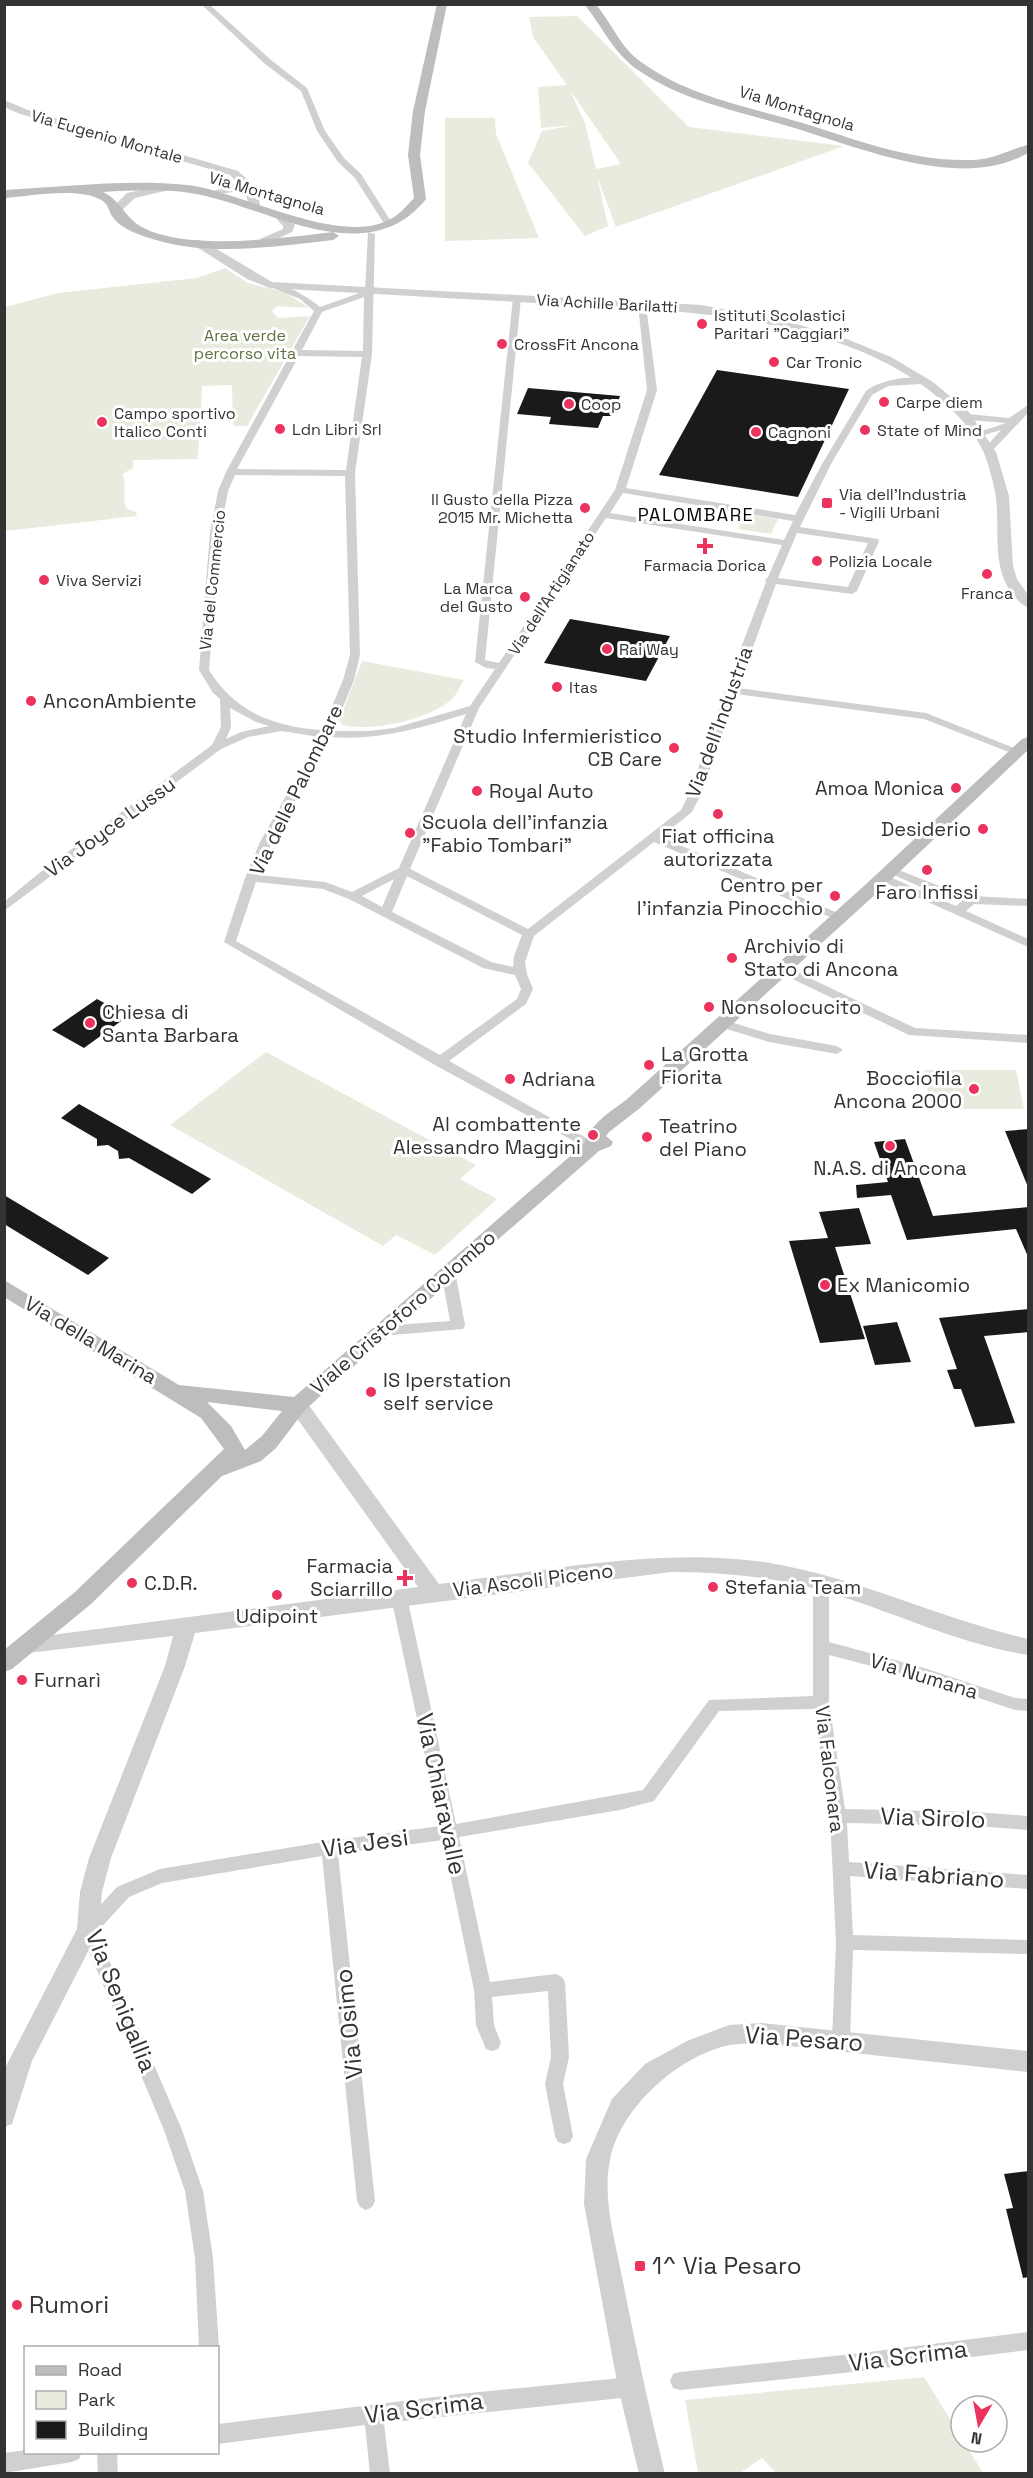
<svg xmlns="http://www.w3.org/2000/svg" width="1033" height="2478" font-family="'Space Grotesk',sans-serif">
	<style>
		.green { fill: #e8ecde; fill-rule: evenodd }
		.building { fill: #1a1a1a }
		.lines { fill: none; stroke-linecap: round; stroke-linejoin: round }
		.minor { fill: #d0d0d0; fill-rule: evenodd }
		.tertiary { fill: #d0d0d0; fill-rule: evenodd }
		.secondary { fill: #bdbdbd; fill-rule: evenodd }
		.poi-dot { fill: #ec335d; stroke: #fff; stroke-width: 2 }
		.labels { text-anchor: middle; stroke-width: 6; stroke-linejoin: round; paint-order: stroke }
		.far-street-label { font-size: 16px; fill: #333; stroke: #fff }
		.far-poi-label { font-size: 16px; fill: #333; stroke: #fff; text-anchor: start }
		.far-park-label { font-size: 16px; fill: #5e713d; stroke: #fff }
		.far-quarter-label { font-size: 18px; letter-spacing: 1.5px; fill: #000; stroke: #fff }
		.poi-label { font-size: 20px; fill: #333; stroke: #fff; text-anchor: start }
		.street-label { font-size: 20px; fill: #333; stroke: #fff }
		.near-street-label { font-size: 24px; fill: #333; stroke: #fff }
		.near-poi-label { font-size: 24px; fill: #333; stroke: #fff; text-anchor: start }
	</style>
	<rect width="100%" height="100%" fill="#fff"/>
	<g class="green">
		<path d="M 577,16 L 689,127 L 844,146 L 616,227 L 597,176 L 608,226 L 585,236 L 528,163 L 542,131 L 573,125 L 541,128 L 538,87 L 567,85 L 533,37 L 529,17 ZM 571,93 L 572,93 L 621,164 L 596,169 L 585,123 Z"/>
		<path d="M 445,118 L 495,118 L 496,134 L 539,238 L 445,241 Z"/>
		<path d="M 225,268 L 248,283 L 285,292 L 309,308 L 277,306 L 272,311 L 278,318 L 310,316 L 247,426 L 233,426 L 232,385 L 202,386 L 198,459 L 133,460 L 133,468 L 122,474 C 128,485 121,498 127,509 L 136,512 L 137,516 L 5,531 L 5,307 L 58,293 L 197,278 Z"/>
		<path d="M 737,512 L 778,519 L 771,534 L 738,529 L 741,522 L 733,520 Z"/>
		<path d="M 362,661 L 464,680 C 460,686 456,696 451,700 C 427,720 373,732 343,725 L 339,721 Z"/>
		<path d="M 266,1052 L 476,1165 L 460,1179 L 497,1199 L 435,1255 L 396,1235 L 383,1246 L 170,1125 Z"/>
		<path d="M 924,1070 L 1016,1070 L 1024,1109 L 931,1109 Z"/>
		<path d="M 924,2377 L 961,2437 L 961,2442 L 964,2442 L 983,2473 L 776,2473 L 762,2458 L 740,2473 L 698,2473 L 685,2400 Z"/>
	</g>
	<g class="building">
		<path d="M 717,370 L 849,389 L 798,497 L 659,475 Z"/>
		<path d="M 528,388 L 620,396 L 613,416 L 603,416 L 598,428 L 549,424 L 551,417 L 517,414 Z"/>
		<path d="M 570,619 L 670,636 L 646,681 L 544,663 Z"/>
		<path d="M 97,999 L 128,1016 L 84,1048 L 52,1030 Z"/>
		<path d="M 79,1104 L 211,1179 L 192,1194 L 129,1158 L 119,1159 L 118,1151 L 108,1145 L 97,1146 L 97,1139 L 61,1118 Z"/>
		<path d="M 1029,1129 L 1029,1187 L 1028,1187 L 1005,1131 Z"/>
		<path d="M 905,1139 L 933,1216 L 1029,1207 L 1029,1259 L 1016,1229 L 907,1240 L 891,1195 L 857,1198 L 856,1185 L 888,1182 L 874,1142 Z"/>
		<path d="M 4,1195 L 109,1258 L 88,1275 L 4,1224 Z"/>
		<path d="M 859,1208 L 871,1244 L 835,1247 L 865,1339 L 820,1343 L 789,1241 L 828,1238 L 819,1212 Z"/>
		<path d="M 1029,1309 L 1029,1332 L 984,1336 L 1015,1423 L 975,1427 L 961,1389 L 954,1389 L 947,1370 L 957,1369 L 939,1318 Z"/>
		<path d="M 897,1322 L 911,1362 L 875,1365 L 863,1326 Z"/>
		<path d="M 1029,2171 L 1029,2277 L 1023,2278 L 1006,2209 L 1013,2208 L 1004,2174 Z"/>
	</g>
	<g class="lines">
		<g class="minor">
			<path d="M 201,4 L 209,4 L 271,60 L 307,88 L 325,131 L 344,158 L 361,174 L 392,223 L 391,225 L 385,225 L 355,178 L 338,162 L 317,131 L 301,91 L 265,64 Z"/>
			<path d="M 368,232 L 375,234 L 372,354 L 355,473 L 360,655 L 354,680 L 333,731 L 370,731 L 394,728 L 470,706 L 495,669 L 486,668 L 475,662 L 513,298 L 517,295 L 521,298 L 485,660 L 499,663 L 615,490 L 647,390 L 638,305 L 642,302 L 646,305 L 657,390 L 626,488 L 795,515 L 822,464 L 866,391 C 877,381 913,373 926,381 L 921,384 L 888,386 L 872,395 L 831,464 L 800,527 L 878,539 L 879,541 L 857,591 L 852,594 L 776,584 L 738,688 L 926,713 L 1024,752 L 1018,755 L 1014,754 L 924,719 L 736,694 L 702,792 L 692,812 L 661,837 L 847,917 L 841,921 L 837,920 L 654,842 L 534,936 L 525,962 L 527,974 L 533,989 L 526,1004 L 449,1061 L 597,1144 L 599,1147 L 597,1150 L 592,1151 L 435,1065 L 224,942 L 245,878 L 260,842 L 319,737 L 282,731 L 248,737 L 221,749 L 4,911 L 4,902 L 38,874 L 212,745 L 221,727 L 220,699 L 213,693 L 199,670 L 210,533 L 218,491 L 226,472 L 314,311 L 300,299 L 266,285 C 277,278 310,298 320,307 L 365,291 ZM 364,297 L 363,351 L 302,350 L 322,312 ZM 299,356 L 362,357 L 346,470 L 237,469 ZM 235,475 L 345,476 L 350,655 L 343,680 L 322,730 C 274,727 235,712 209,670 L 220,533 L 228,491 ZM 623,493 L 793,521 L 784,540 L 610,513 ZM 606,518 L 782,545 L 768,577 L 765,580 L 766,582 L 725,690 L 690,792 L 681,810 L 528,929 L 410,869 L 479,708 ZM 797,533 L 868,543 L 848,587 L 778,578 ZM 230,708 L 256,722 L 269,726 L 241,732 L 226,739 L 231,727 ZM 466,714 L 399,868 L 352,892 L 325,882 L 258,875 L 272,842 L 330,737 C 378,741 420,728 466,714 ZM 407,876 L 522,935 L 514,956 L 513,967 L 491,962 L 392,912 ZM 394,879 L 382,907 L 362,896 ZM 256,882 L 323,889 L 349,899 L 483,968 L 515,975 L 521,989 L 517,999 L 440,1055 L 236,941 Z"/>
			<path d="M 1028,405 L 1028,413 L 992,451 L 989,452 L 984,449 L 1001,430 L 981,436 L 976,433 L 1006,423 L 968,420 L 963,417 L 968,414 L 1009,418 Z"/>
			<path d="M 891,867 L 947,889 L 972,896 L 1028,899 L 1028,906 L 974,904 L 966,911 L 1028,939 L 1028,947 L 879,880 L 877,878 L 883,874 L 956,906 L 962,901 L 939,895 L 887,872 L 885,870 Z"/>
			<path d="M 782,965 L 915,1028 L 1028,1035 L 1028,1043 L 909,1035 L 778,972 L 776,969 Z"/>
			<path d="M 721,1019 L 770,1034 L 837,1046 L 843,1050 L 837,1054 L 769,1042 L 717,1026 L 715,1023 L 717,1020 Z"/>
			<path d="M 448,1266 L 455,1271 L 465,1325 L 463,1329 L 380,1336 L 375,1335 L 373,1331 L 375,1327 L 380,1326 L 450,1321 L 441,1271 Z"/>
			<path d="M 821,1590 L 826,1592 L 829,1596 L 829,1642 L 921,1667 L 1015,1698 L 1028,1699 L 1028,1711 L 1015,1710 L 921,1679 L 829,1655 L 829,1702 L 845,1809 L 976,1812 L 1028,1816 L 1028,1830 L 976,1826 L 847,1823 L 849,1862 L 1028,1875 L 1028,1889 L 850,1876 L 853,1935 L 1028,1940 L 1028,1954 L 853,1950 L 850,2040 L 847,2046 L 841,2048 L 835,2046 L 832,2040 L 836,1942 L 830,1816 L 814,1709 L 719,1711 L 654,1801 L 620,1810 L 459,1837 L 490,1982 L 556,1974 L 562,1977 L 565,1982 L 569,2057 L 563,2084 L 573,2136 L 570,2142 L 564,2144 L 558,2142 L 555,2136 L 545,2084 L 551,2057 L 548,1991 L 492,1997 L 494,2025 L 501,2043 L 498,2049 L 492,2051 L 486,2049 L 476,2025 L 474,1990 L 443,1840 L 338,1854 L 375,2201 L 372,2207 L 366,2210 L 360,2207 L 357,2201 L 322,1856 L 162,1883 L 129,1897 L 97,1932 L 182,2130 L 203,2191 L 213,2258 L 219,2348 L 218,2350 L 218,2348 L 199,2348 L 195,2258 L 185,2191 L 164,2130 L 80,1930 L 82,1925 L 117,1887 L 160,1869 L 329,1841 L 440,1826 L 391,1597 L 394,1593 L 399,1591 L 404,1593 L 407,1597 L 456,1824 L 643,1790 L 709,1700 L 813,1696 L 813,1596 L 816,1592 Z"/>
			<path d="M 1028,2332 L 1028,2350 L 853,2372 L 680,2390 L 673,2388 L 670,2381 L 673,2374 L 680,2372 L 853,2354 Z"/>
			<path d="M 631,2377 L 638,2380 L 641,2387 L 638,2394 L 631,2397 L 384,2423 L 390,2474 L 370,2474 L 365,2425 L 218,2444 L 218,2424 L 459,2394 Z"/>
			<path d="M 26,2450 L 26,2452 L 82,2452 L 79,2459 L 72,2462 L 4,2473 L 4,2453 Z"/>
			<path d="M 97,2452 L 117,2452 L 118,2474 L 98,2474 Z"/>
		</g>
		<g class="tertiary">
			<path d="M 4,100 L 28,110 L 238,171 L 257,188 L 260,205 L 250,207 L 243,187 L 240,191 L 213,195 L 213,191 L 232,186 L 236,181 L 230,175 L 20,114 L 4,107 Z"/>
			<path d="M 165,185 L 169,186 L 169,190 L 135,198 L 121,211 L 111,209 L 127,193 Z"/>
			<path d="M 281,214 L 295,225 L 292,232 L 268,243 L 260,243 L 260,239 L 283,229 L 283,226 L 275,217 Z"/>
			<path d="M 192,240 L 200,240 L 210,245 L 272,282 L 702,305 L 796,324 L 844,338 L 891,357 L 933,382 L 969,412 L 996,452 L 1009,496 L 1013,566 L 1017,579 L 1028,595 L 1028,607 C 1022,606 1019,601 1014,596 C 991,568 1000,532 996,498 C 994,484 989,466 984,453 C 973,427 947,404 925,387 C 820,310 660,310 535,303 C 447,298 358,293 270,288 L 247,279 L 192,244 Z"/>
			<path d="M 298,1398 L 305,1400 L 439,1584 C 546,1571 663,1546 770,1563 C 859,1578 941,1619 1028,1639 L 1028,1655 C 958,1644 892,1611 824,1591 C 774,1577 723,1572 671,1572 L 195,1633 L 185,1666 L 111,1858 L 102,1892 L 99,1930 L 32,2061 L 12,2124 L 4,2127 L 4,2070 L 77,1929 L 80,1892 L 89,1858 L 165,1666 L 173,1636 L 28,1653 L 21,1651 L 18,1645 L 21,1639 L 418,1587 L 291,1410 L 288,1405 L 291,1400 Z"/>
			<path d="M 762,2023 L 1028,2051 L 1028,2072 L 762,2043 C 752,2044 740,2043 730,2045 C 679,2055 620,2108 610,2160 C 602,2198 615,2239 622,2277 C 635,2343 649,2408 665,2474 L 639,2474 L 618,2387 L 584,2204 L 586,2159 L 612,2099 L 645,2064 L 687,2041 L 729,2025 Z"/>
		</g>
		<g class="secondary">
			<path d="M 437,4 L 447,4 L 425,111 L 420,155 L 426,199 C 371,268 280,215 213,198 C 178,188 139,190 103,192 C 120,200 124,216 140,226 C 185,252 282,238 333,232 L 339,236 L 333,240 C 277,246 211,257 156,240 C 142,236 120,229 112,216 C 109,211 109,206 103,201 C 81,186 31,196 4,198 L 4,190 C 65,187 127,179 187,185 C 242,191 344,250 394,217 C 401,213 408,204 414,198 L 408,155 L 413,111 Z"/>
			<path d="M 584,4 L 597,6 C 613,25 620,47 641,62 C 688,96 745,106 799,122 C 855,139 911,162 972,160 C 997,159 1006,150 1028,145 L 1028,153 C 961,192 859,147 791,127 C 739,111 684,102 638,70 C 613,53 603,27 584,4 Z"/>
			<path d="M 1028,737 L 1028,750 L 877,893 L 640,1108 L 609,1132 L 606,1136 L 613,1142 L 611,1146 L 599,1151 L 329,1388 L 305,1410 L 276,1448 L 261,1461 L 222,1476 L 91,1604 L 12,1669 L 4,1672 L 4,1650 L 75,1592 L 224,1449 L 201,1418 L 4,1297 L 4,1280 L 179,1385 L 294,1397 L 584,1144 C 591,1123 610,1112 626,1100 L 865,885 L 1022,739 ZM 207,1402 L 282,1411 L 262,1436 L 245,1450 L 231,1426 Z"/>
		</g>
	</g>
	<g class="poi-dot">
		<circle cx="702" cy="324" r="6"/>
		<circle cx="502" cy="344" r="6"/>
		<circle cx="774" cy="362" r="6"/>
		<circle cx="884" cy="402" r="6"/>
		<circle cx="569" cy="404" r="6"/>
		<circle cx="102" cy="422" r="6"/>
		<circle cx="280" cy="429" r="6"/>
		<circle cx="865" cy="430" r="6"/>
		<circle cx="756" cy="432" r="6"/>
		<rect x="821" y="497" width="12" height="12" rx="3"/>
		<circle cx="585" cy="508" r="6"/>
		<path d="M702 537h6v6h6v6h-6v6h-6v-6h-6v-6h6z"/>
		<circle cx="817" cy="561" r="6"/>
		<circle cx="987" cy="574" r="6"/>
		<circle cx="44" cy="580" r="6"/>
		<circle cx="525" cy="597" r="6"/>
		<circle cx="607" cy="649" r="6"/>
		<circle cx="557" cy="687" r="6"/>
		<circle cx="31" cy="701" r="6"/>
		<circle cx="674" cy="748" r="6"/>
		<circle cx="956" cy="788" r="6"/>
		<circle cx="477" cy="791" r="6"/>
		<circle cx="718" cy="814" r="6"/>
		<circle cx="983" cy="829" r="6"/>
		<circle cx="410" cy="833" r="6"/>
		<circle cx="927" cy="870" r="6"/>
		<circle cx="835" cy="896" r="6"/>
		<circle cx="732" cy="958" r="6"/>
		<circle cx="709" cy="1007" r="6"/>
		<circle cx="90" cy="1023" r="6"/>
		<circle cx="649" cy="1065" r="6"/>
		<circle cx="510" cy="1079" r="6"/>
		<circle cx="974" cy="1089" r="6"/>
		<circle cx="593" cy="1135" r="6"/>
		<circle cx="647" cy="1137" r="6"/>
		<circle cx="890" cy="1146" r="6"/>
		<circle cx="825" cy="1285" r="6"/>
		<circle cx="371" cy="1392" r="6"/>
		<path d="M402 1569h6v6h6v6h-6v6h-6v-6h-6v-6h6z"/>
		<circle cx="132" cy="1583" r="6"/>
		<circle cx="713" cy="1587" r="6"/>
		<circle cx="277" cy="1595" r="6"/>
		<circle cx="22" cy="1680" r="6"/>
		<rect x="634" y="2260" width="12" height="12" rx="3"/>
		<circle cx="17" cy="2305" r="6"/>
	</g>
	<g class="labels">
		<g class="far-street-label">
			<text transform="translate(797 108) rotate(17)" y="6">Via Montagnola</text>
			<text transform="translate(107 136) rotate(16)" y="6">Via Eugenio Montale</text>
			<text transform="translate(267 193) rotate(16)" y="6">Via Montagnola</text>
			<text transform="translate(607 303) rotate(3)" y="6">Via Achille Barilatti</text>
			<text transform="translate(212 580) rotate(-84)" y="6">Via del Commercio</text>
			<text transform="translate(551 593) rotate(-57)" y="6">Via dell'Artigianato</text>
		</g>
		<g class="far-poi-label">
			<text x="714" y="321">Istituti Scolastici<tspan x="714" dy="18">Paritari "Caggiari"</tspan></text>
			<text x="514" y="350">CrossFit Ancona</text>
			<text x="786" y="368">Car Tronic</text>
			<text x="896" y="408">Carpe diem</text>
			<text x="581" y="410">Coop</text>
			<text x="114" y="419">Campo sportivo<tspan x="114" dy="18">Italico Conti</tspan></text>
			<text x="292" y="435">Ldn Libri Srl</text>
			<text x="877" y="436">State of Mind</text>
			<text x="768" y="438">Cagnoni</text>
			<text x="839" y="500">Via dell'Industria<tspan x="839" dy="18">- Vigili Urbani</tspan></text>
			<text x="573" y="505" text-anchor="end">Il Gusto della Pizza<tspan x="573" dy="18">2015 Mr. Michetta</tspan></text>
			<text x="829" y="567">Polizia Locale</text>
			<text x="705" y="571" text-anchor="middle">Farmacia Dorica</text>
			<text x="56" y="586">Viva Servizi</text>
			<text x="513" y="594" text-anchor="end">La Marca<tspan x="513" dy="18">del Gusto</tspan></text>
			<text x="987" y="599" text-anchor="middle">Franca</text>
			<text x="619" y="655">Rai Way</text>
			<text x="569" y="693">Itas</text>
		</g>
		<g class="far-park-label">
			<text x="245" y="341">Area verde<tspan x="245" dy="18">percorso vita</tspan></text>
		</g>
		<g class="far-quarter-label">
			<text x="696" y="521">PALOMBARE</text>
		</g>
		<g class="poi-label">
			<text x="43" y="708">AnconAmbiente</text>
			<text x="662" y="743" text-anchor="end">Studio Infermieristico<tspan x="662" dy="23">CB Care</tspan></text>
			<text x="944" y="795" text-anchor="end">Amoa Monica</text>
			<text x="489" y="798">Royal Auto</text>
			<text x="422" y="829">Scuola dell'infanzia<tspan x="422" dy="23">"Fabio Tombari"</tspan></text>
			<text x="971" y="836" text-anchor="end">Desiderio</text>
			<text x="718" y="843" text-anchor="middle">Fiat officina<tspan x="718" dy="23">autorizzata</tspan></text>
			<text x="823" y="892" text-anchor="end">Centro per<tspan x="823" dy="23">l'infanzia Pinocchio</tspan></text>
			<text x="927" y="899" text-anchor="middle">Faro Infissi</text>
			<text x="744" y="953">Archivio di<tspan x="744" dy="23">Stato di Ancona</tspan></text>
			<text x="721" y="1014">Nonsolocucito</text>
			<text x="102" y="1019">Chiesa di<tspan x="102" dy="23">Santa Barbara</tspan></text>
			<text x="661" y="1061">La Grotta<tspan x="661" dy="23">Fiorita</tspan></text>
			<text x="962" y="1085" text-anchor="end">Bocciofila<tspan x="962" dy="23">Ancona 2000</tspan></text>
			<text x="522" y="1086">Adriana</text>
			<text x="581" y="1131" text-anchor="end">Al combattente<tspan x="581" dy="23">Alessandro Maggini</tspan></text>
			<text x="659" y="1133">Teatrino<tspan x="659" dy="23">del Piano</tspan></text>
			<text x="890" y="1175" text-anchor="middle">N.A.S. di Ancona</text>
			<text x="837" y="1292">Ex Manicomio</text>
			<text x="383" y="1387">IS Iperstation<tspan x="383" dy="23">self service</tspan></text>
			<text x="393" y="1573" text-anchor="end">Farmacia<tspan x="393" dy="23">Sciarrillo</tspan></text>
			<text x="144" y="1590">C.D.R.</text>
			<text x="725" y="1594">Stefania Team</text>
			<text x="277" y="1623" text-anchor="middle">Udipoint</text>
			<text x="34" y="1687">Furnarì</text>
		</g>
		<g class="street-label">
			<text transform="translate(719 722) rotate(-70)" y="7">Via dell'Industria</text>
			<text transform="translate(296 790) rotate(-64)" y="7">Via delle Palombare</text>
			<text transform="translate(110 827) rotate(-36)" y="7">Via Joyce Lussu</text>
			<text transform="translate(403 1312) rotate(-41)" y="7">Viale Cristoforo Colombo</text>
			<text transform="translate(91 1340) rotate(31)" y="7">Via della Marina</text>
			<text transform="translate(533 1580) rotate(-7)" y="7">Via Ascoli Piceno</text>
			<text transform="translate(924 1676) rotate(17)" y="7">Via Numana</text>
			<text transform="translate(830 1769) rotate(83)" y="7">Via Falconara</text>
		</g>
		<g class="near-street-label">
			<text transform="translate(441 1794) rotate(78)" y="8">Via Chiaravalle</text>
			<text transform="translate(933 1818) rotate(2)" y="8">Via Sirolo</text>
			<text transform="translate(365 1843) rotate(-8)" y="8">Via Jesi</text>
			<text transform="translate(934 1875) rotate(4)" y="8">Via Fabriano</text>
			<text transform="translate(121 2001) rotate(68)" y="8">Via Senigallia</text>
			<text transform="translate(349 2024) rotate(-96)" y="8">Via Osimo</text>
			<text transform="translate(804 2039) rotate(4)" y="8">Via Pesaro</text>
			<text transform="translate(908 2356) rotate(-7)" y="8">Via Scrima</text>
			<text transform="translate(424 2408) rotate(-7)" y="8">Via Scrima</text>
		</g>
		<g class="near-poi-label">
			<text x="652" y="2274">1^ Via Pesaro</text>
			<text x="29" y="2313">Rumori</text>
		</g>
	</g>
	<rect width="1033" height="2478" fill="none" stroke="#333333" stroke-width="12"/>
	<rect x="24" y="2346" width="195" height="108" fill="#ffffff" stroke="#adadad" stroke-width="1.5"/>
	<rect x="36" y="2366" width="30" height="9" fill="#bdbdbd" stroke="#adadad" stroke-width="1.5"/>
	<text x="78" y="2376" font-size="18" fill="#333333">Road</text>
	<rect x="36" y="2391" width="30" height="18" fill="#e8ecde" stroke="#adadad" stroke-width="1.5"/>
	<text x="78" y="2406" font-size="18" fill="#333333">Park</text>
	<rect x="36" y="2421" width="30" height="18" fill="#1a1a1a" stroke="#adadad" stroke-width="1.5"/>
	<text x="78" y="2436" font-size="18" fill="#333333">Building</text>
	<g transform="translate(979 2424) rotate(190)"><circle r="28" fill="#ffffff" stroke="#adadad" stroke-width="1.5"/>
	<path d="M0-4.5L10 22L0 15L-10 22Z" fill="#ec335d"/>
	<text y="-9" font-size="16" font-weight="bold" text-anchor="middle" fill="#333333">N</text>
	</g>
</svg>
